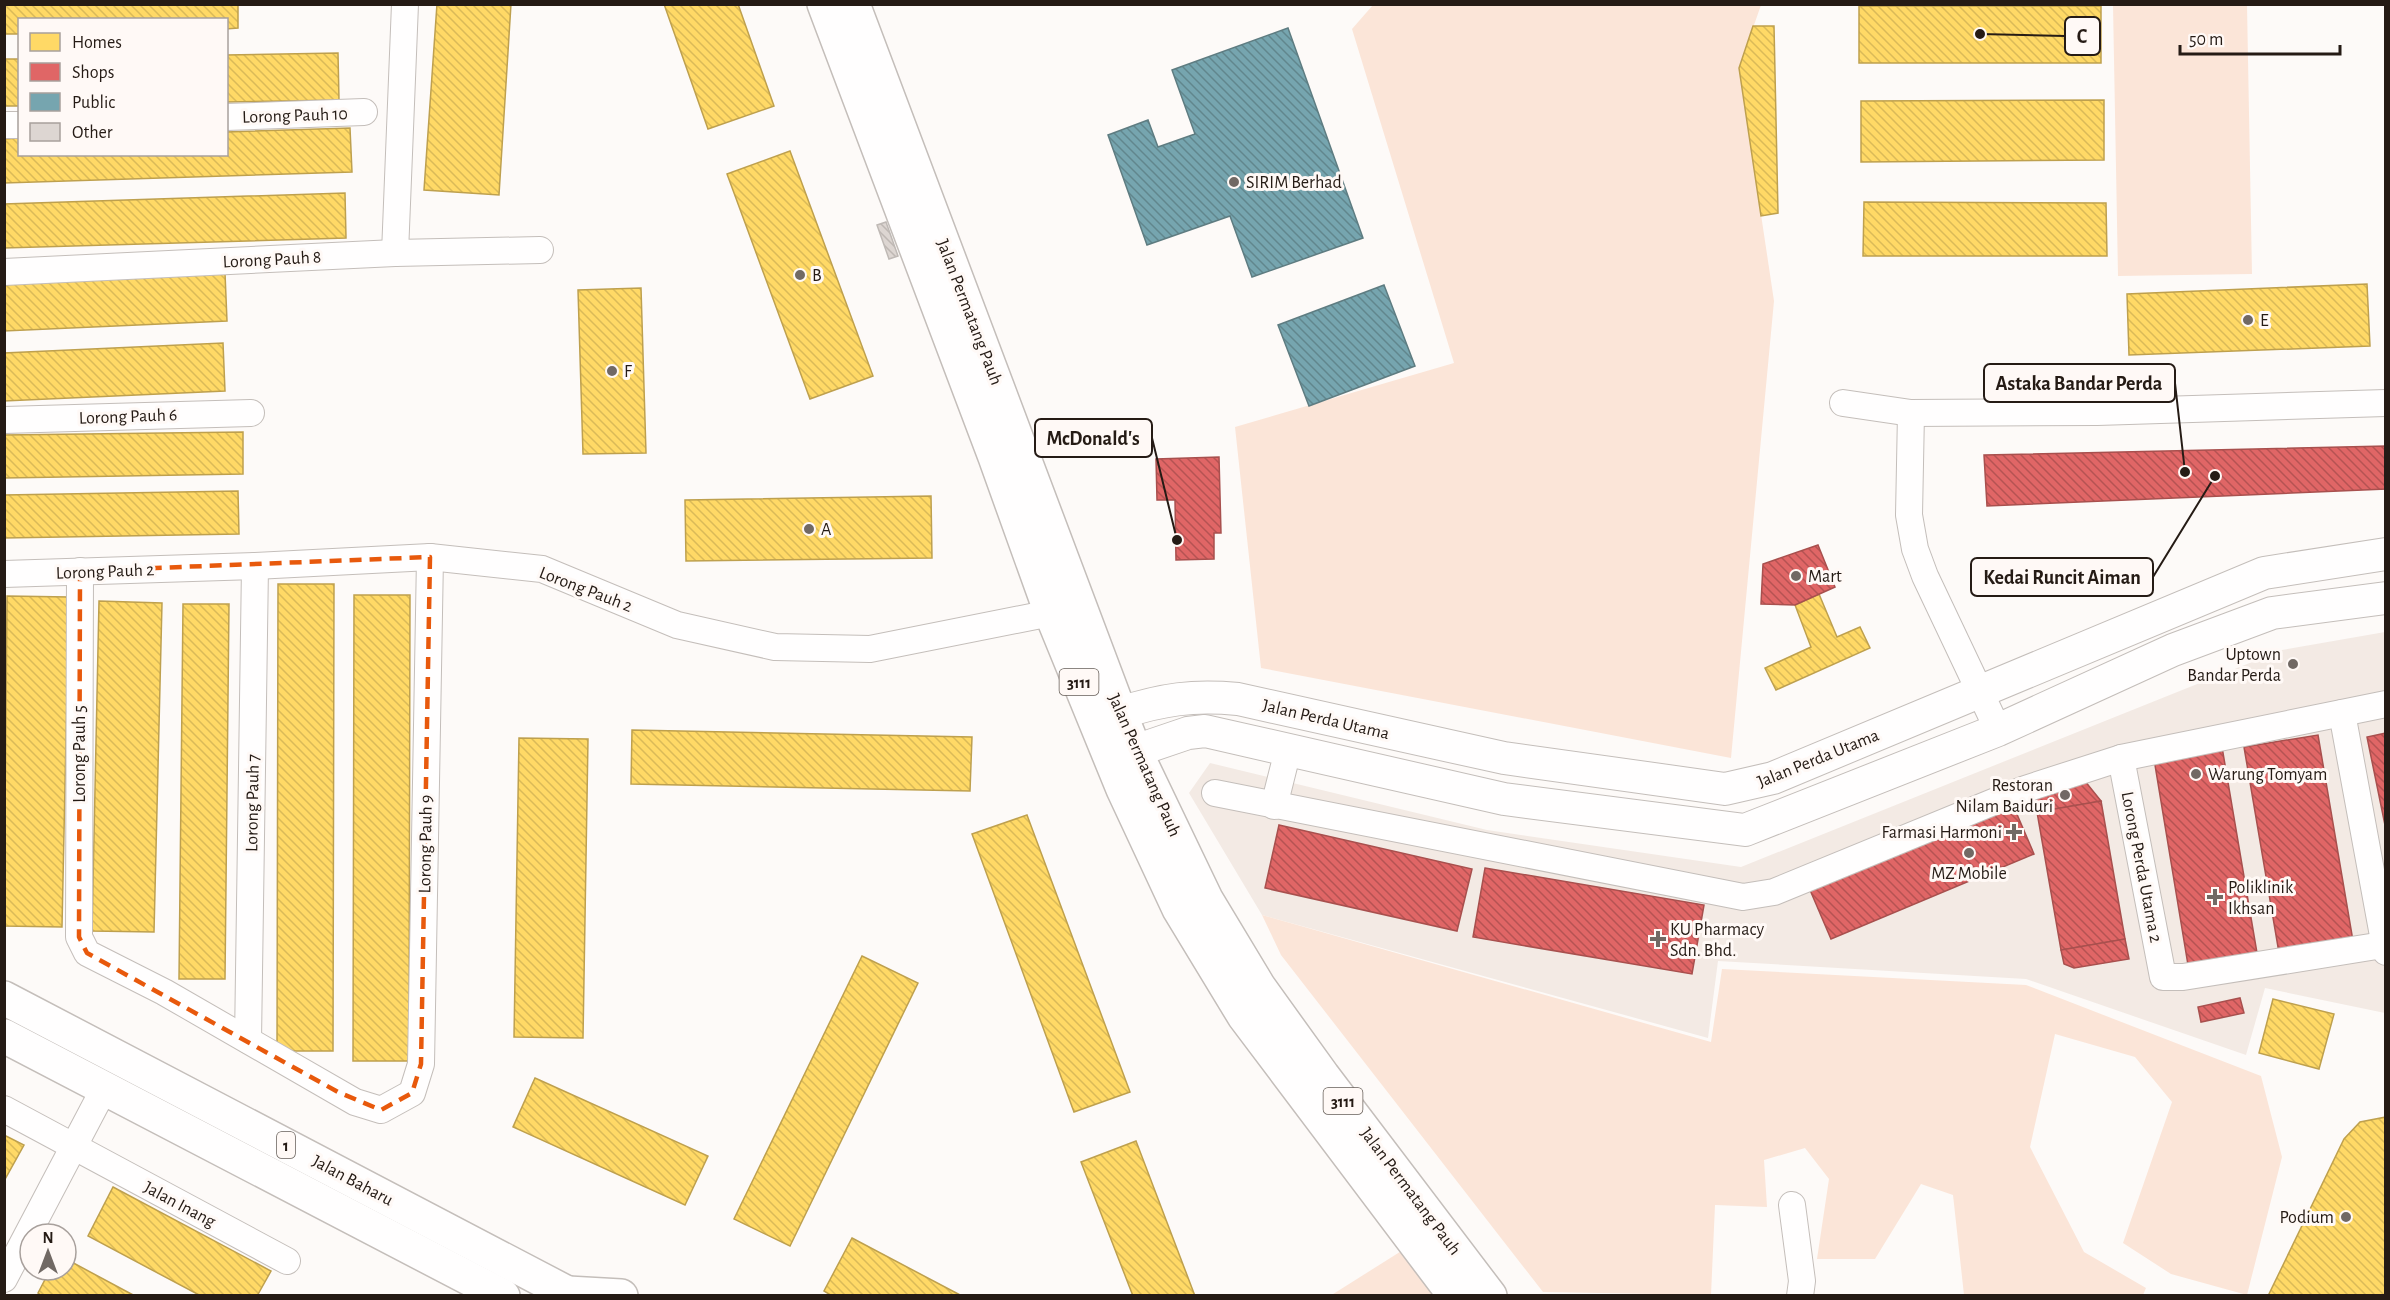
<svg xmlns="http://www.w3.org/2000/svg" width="2390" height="1300" font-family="'Alegreya Sans',sans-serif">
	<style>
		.built { fill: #f3eae4 }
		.green { fill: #fbe5d8 }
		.homes { fill: url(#homes-back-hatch); stroke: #bea04e; stroke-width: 1.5 }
		.shops { fill: url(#shops-back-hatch); stroke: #a8504e; stroke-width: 1.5 }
		.public { fill: url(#public-back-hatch); stroke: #5e7c81; stroke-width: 1.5 }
		.building { fill: url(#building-back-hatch); stroke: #bfb9b5; stroke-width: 1.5 }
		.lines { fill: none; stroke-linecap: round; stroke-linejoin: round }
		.minor-casing { stroke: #c4beba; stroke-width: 28 }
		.tertiary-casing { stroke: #c4beba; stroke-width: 34 }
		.primary-casing { stroke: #c4beba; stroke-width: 36 }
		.trunk-casing { stroke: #c4beba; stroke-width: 36 }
		.minor { stroke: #fffefe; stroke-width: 26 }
		.tertiary { stroke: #fffefe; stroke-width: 32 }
		.primary { stroke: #fffefe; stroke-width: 33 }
		.trunk { stroke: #fffefe; stroke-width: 33 }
		.marked { fill: none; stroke: #e8590c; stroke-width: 4.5; stroke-dasharray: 12 8; stroke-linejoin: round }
		.poi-dot { fill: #716964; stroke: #fff9f6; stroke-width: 2 }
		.labels { text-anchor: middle; stroke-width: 6; stroke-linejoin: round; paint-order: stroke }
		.shield { fill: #fff9f6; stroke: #665e58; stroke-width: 1.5 }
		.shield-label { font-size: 16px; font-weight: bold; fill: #251b15 }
		.street-label { font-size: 18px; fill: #251b15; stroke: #fff9f6 }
		.poi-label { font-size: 18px; fill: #251b15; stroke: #fff9f6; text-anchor: start }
		.leader { fill: none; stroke: #251b15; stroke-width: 2 }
		.callout-dot { fill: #251b15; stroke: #fff9f6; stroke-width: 2 }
		.callout { fill: #fff9f6; stroke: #251b15; stroke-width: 2 }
		.callout-label { font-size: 20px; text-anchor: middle; font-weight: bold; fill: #251b15 }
	</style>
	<defs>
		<pattern id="homes-back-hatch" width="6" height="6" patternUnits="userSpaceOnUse" patternTransform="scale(1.5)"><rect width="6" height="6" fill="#ffd966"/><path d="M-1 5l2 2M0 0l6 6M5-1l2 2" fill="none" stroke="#daba58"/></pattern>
		<pattern id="shops-back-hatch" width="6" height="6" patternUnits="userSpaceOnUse" patternTransform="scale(1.5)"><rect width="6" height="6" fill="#e06666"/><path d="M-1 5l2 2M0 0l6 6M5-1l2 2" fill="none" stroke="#b55353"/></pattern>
		<pattern id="public-back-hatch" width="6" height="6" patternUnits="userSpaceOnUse" patternTransform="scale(1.5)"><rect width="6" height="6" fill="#76a5af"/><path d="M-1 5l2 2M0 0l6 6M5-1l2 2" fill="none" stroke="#61868d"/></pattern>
		<pattern id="building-back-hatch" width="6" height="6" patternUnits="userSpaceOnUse" patternTransform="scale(1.5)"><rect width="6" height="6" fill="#ddd6d2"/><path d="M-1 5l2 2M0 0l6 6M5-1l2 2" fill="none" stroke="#beb7b3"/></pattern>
	</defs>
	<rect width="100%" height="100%" fill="#fdfaf8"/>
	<path class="built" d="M 2385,632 L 2385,1013 L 2265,988 L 2246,1055 L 2026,979 L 1718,961 L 1708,1038 L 1262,915 L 1189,793 L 1210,763 L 1487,830 L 1741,867 L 2282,650 Z"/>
	<g class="green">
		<path d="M 1373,5 L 1761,5 L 1739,68 L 1774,301 L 1731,758 L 1261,668 L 1235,427 L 1454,363 L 1352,29 Z"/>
		<path d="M 2113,5 L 2247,5 L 2252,274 L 2118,276 Z"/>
		<path d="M 1262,915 L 1711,1042 L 1722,969 L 2026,985 L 2261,1076 L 2282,1157 L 2247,1295 L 2171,1274 L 2123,1243 L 2172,1102 L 2135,1057 L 2055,1034 L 2030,1147 L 2084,1252 L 2146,1288 L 2143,1295 L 1964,1295 L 1953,1195 L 1921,1184 L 1875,1259 L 1817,1259 L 1829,1179 L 1805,1148 L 1764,1160 L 1767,1207 L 1715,1205 L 1711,1295 L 1543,1292 L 1281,955 Z"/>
		<path d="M 1403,1250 L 1437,1296 L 1330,1296 Z"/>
	</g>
	<g class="homes">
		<path d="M 4,4 L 238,4 L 238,28 L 226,29 L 226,20 L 20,20 L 20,34 L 4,34 Z"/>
		<path d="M 437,4 L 511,4 L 499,195 L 424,190 Z"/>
		<path d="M 664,4 L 738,4 L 774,106 L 708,129 Z"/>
		<rect x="1859" y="6" width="242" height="57"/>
		<path d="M 1753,26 L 1774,26 L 1778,213 L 1761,216 L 1739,68 Z"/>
		<path d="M 338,53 L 339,100 L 226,102 L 226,55 Z"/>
		<rect x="4" y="59" width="16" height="47"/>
		<path d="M 2104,100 L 2104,160 L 1861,162 L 1861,101 Z"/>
		<path d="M 350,128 L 352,172 L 4,183 L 4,139 L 20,138 L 20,154 L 226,154 L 226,132 Z"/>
		<path d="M 790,151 L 873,376 L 810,399 L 727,174 Z"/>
		<path d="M 345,193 L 346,238 L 4,248 L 4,204 Z"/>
		<path d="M 1864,202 L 2106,203 L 2107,256 L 1863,256 Z"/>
		<path d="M 225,273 L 227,321 L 4,331 L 4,282 Z"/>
		<path d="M 2367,284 L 2370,346 L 2129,355 L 2127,294 Z"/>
		<path d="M 641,288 L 646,453 L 583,454 L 578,290 Z"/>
		<path d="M 223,343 L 225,391 L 4,401 L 4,353 Z"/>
		<path d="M 243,432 L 243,474 L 4,478 L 4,435 Z"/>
		<path d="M 238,491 L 239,534 L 4,538 L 4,495 Z"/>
		<path d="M 931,496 L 932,558 L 686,561 L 685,500 Z"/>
		<path d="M 278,584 L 334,584 L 333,1051 L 277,1051 Z"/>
		<path d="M 1819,594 L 1837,637 L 1860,627 L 1870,648 L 1776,690 L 1765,668 L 1811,647 L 1795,605 Z"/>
		<path d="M 354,595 L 410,595 L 409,1061 L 353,1061 Z"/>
		<path d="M 7,596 L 69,597 L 62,927 L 4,926 Z"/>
		<path d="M 99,601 L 162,603 L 154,932 L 92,931 Z"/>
		<path d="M 183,604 L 229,604 L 225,979 L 179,979 Z"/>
		<path d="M 632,730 L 972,737 L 970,791 L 631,784 Z"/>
		<path d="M 519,738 L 588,739 L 583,1038 L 514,1037 Z"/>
		<path d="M 1027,815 L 1130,1092 L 1074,1112 L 972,834 Z"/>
		<path d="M 862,956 L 918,983 L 790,1246 L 734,1219 Z"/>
		<path d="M 2273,999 L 2334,1014 L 2319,1069 L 2259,1053 Z"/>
		<path d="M 535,1078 L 708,1156 L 685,1205 L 513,1127 Z"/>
		<path d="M 2386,1117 L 2386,1296 L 2268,1296 L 2344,1139 L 2360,1122 Z"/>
		<path d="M 4,1135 L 24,1145 L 4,1181 Z"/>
		<path d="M 1136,1141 L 1195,1296 L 1133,1296 L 1081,1162 Z"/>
		<path d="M 113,1187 L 271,1271 L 257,1296 L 201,1296 L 88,1236 Z"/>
		<path d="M 852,1238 L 962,1296 L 832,1296 L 824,1291 Z"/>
		<path d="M 66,1259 L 135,1296 L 42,1296 L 38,1293 L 50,1270 L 66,1270 Z"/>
	</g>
	<g class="shops">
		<path d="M 2386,446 L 2386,489 L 1987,506 L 1984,455 Z"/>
		<path d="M 1219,457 L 1221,533 L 1214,533 L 1214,559 L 1176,560 L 1175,500 L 1157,500 L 1156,459 Z"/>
		<path d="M 1818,545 L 1835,587 L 1795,605 L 1761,604 L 1763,564 Z"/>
		<path d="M 2386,733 L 2386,830 L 2367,737 Z"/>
		<path d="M 2318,735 L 2353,941 L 2279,953 L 2244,747 Z"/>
		<path d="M 2222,747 L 2257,953 L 2188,965 L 2154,759 Z"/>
		<path d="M 2080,775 L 2101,801 L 2037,812 L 2033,790 Z"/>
		<path d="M 2101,801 L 2125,939 L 2061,950 L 2037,812 Z"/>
		<path d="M 2013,805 L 2034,854 L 1831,939 L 1810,890 Z"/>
		<path d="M 1279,825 L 1472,869 L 1457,931 L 1265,888 Z"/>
		<path d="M 1485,868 L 1704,905 L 1692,974 L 1473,937 Z"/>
		<path d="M 2125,939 L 2129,959 L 2074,968 L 2064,964 L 2061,950 Z"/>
		<path d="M 2240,998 L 2244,1013 L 2201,1022 L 2198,1007 Z"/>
	</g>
	<g class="public">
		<path d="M 1288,28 L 1363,238 L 1252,277 L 1230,216 L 1147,245 L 1108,135 L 1148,120 L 1158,147 L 1195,134 L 1172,70 Z"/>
		<path d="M 1384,285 L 1415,366 L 1309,406 L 1278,325 Z"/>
	</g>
	<path class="building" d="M 886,222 L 898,256 L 889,259 L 877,225 Z"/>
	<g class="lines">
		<defs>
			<g id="minor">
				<path d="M 226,117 L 364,112"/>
				<path d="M 4,125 L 20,125"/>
				<path d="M 395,253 L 405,4"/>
				<path d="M 4,272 L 395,253 L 540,250"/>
				<path d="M 1843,403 L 1911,413 L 2097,412 L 2386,403"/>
				<path d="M 1911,413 L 1909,515 L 1915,549 L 1925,576 L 1998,730"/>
				<path d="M 4,420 L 251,413"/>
				<path d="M 80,571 L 79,937 L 87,953 L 164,992 L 355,1102 L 381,1110 L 412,1093 L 421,1064 L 430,557"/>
				<path d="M 4,574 L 255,566 L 430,557 L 542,569 L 677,625 L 775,647 L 870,649 L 1051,613"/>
				<path d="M 2342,713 L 2386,952"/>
				<path d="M 2121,758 L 2163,977 L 2183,977 L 2383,945"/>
				<path d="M 1215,793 L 1743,897 L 1774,892 L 2025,789 L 2121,758 L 2386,704"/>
				<path d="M 1274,806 L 1288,750"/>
				<path d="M 248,1040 L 255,566"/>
				<path d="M 4,1109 L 287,1261"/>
				<path d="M 1792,1205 L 1802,1281 L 1800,1296"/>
				<path d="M 4,1279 L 105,1087"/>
			</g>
			<g id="tertiary">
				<path d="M 1120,713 C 1164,699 1192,695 1238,699 L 1504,758 L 1725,789 L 1773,778 L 2264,573 L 2386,554"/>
				<path d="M 1135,751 L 1188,733 L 1205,731 L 1504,799 L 1745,830 L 1998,730 L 2173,650 L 2272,613 L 2386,598"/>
			</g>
			<g id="primary">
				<path d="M 824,4 L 995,457 L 1051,613 L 1123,789 L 1179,909 L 1244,1016 L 1455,1296"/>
				<path d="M 853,4 L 1120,713 L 1135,751 L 1206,899 L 1259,987 L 1323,1076 L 1490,1296"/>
			</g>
			<g id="trunk">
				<path d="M 4,998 L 573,1296"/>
				<path d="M 4,1036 L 503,1296"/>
				<path d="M 568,1293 L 621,1296"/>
			</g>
		</defs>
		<use href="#minor" class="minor-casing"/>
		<use href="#tertiary" class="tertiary-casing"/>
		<use href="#primary" class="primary-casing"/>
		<use href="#trunk" class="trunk-casing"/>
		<use href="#minor" class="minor"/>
		<use href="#tertiary" class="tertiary"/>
		<use href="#primary" class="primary"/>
		<use href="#trunk" class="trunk"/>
	</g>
	<path class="marked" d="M 430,557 L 421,1064 L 412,1093 L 381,1110 L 338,1092 L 87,953 L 79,937 L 80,571 Z"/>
	<g class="poi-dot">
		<circle cx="1234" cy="182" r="6"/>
		<circle cx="800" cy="275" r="6"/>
		<circle cx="2248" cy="320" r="6"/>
		<circle cx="612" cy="371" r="6"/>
		<circle cx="809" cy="529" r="6"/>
		<circle cx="1796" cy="576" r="6"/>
		<circle cx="2293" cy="664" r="6"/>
		<circle cx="2196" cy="774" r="6"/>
		<circle cx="2065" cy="795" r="6"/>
		<path d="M2011 823h6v6h6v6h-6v6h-6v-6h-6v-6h6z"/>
		<circle cx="1969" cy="853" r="6"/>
		<path d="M2212 888h6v6h6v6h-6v6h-6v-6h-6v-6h6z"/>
		<path d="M1655 930h6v6h6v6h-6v6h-6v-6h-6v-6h6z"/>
		<circle cx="2346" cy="1217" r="6"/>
	</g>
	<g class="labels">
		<g class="shield">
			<rect x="1059.5" y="669" width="39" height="26" rx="4.5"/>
			<rect x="1323.5" y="1088" width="39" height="26" rx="4.5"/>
			<rect x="277" y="1132" width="18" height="26" rx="4.5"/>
		</g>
		<g class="shield-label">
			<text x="1079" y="688">3111</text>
			<text x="1343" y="1107">3111</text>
			<text x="286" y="1151">1</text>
		</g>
		<g class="street-label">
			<text transform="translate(295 115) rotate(-2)" y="6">Lorong Pauh 10</text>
			<text transform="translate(272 259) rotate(-3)" y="6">Lorong Pauh 8</text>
			<text transform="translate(970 312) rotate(69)" y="6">Jalan Permatang Pauh</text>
			<text transform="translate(128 416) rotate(-2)" y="6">Lorong Pauh 6</text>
			<text transform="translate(105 571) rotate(-2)" y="6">Lorong Pauh 2</text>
			<text transform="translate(586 589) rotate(21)" y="6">Lorong Pauh 2</text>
			<text transform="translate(1326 719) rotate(13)" y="6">Jalan Perda Utama</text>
			<text transform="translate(79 754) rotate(-90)" y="6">Lorong Pauh 5</text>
			<text transform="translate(1818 758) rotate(-22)" y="6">Jalan Perda Utama</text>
			<text transform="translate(1145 765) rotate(66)" y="6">Jalan Permatang Pauh</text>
			<text transform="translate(252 803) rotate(-89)" y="6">Lorong Pauh 7</text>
			<text transform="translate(425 844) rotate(-89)" y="6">Lorong Pauh 9</text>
			<text transform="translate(2142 867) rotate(79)" y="6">Lorong Perda Utama 2</text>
			<text transform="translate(353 1180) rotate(28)" y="6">Jalan Baharu</text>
			<text transform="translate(1411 1191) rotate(53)" y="6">Jalan Permatang Pauh</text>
			<text transform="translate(180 1204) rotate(28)" y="6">Jalan Inang</text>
		</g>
		<g class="poi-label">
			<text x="1246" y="188">SIRIM Berhad</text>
			<text x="812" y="281">B</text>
			<text x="2260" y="326">E</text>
			<text x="624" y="377">F</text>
			<text x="821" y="535">A</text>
			<text x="1808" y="582">Mart</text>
			<text x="2281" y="660" text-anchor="end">Uptown<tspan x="2281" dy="21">Bandar Perda</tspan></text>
			<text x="2208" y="780">Warung Tomyam</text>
			<text x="2053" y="791" text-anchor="end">Restoran<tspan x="2053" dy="21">Nilam Baiduri</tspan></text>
			<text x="2002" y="838" text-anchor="end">Farmasi Harmoni</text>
			<text x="1969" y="879" text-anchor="middle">MZ Mobile</text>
			<text x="2228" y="893">Poliklinik<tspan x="2228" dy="21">Ikhsan</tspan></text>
			<text x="1670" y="935">KU Pharmacy<tspan x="1670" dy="21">Sdn. Bhd.</tspan></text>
			<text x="2334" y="1223" text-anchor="end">Podium</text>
		</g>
	</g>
	<path class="leader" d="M1980 34L2065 36M2185 472L2175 383M1177 540L1152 438M2215 476L2153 577"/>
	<g class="callout-dot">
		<circle cx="1980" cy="34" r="6"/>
		<circle cx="2185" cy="472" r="6"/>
		<circle cx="1177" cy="540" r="6"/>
		<circle cx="2215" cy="476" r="6"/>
	</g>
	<g class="callout">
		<rect x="2065" y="17" width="35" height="38" rx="6"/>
		<rect x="1984" y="364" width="191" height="38" rx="6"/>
		<rect x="1035" y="419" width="117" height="38" rx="6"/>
		<rect x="1971" y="558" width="182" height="38" rx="6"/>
	</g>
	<g class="callout-label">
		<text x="2082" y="43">C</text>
		<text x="2079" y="390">Astaka Bandar Perda</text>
		<text x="1093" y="445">McDonald's</text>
		<text x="2062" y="584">Kedai Runcit Aiman</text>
	</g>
	<rect width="2390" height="1300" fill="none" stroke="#251b15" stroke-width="12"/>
	<rect x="18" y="18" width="210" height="138" fill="#fff9f6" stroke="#a8a09c" stroke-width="1.5"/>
	<rect x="30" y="33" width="30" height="18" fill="#ffd966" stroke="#a8a09c" stroke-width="1.5"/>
	<text x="72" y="48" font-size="18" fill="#251b15">Homes</text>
	<rect x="30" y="63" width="30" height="18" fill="#e06666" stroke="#a8a09c" stroke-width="1.5"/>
	<text x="72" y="78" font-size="18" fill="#251b15">Shops</text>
	<rect x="30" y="93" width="30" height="18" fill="#76a5af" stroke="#a8a09c" stroke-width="1.5"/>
	<text x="72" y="108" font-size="18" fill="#251b15">Public</text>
	<rect x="30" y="123" width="30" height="18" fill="#ddd6d2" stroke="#a8a09c" stroke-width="1.5"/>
	<text x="72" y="138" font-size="18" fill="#251b15">Other</text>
	<g transform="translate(48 1252)"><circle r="28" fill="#fff9f6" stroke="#a8a09c" stroke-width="1.5"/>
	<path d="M0-4.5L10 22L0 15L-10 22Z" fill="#716964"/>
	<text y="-9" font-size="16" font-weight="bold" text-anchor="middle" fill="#251b15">N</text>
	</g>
	<path d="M2180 45v9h160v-9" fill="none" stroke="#251b15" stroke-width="3"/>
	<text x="2189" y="45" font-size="18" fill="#251b15" stroke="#fff9f6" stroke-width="4.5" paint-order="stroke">50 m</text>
</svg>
